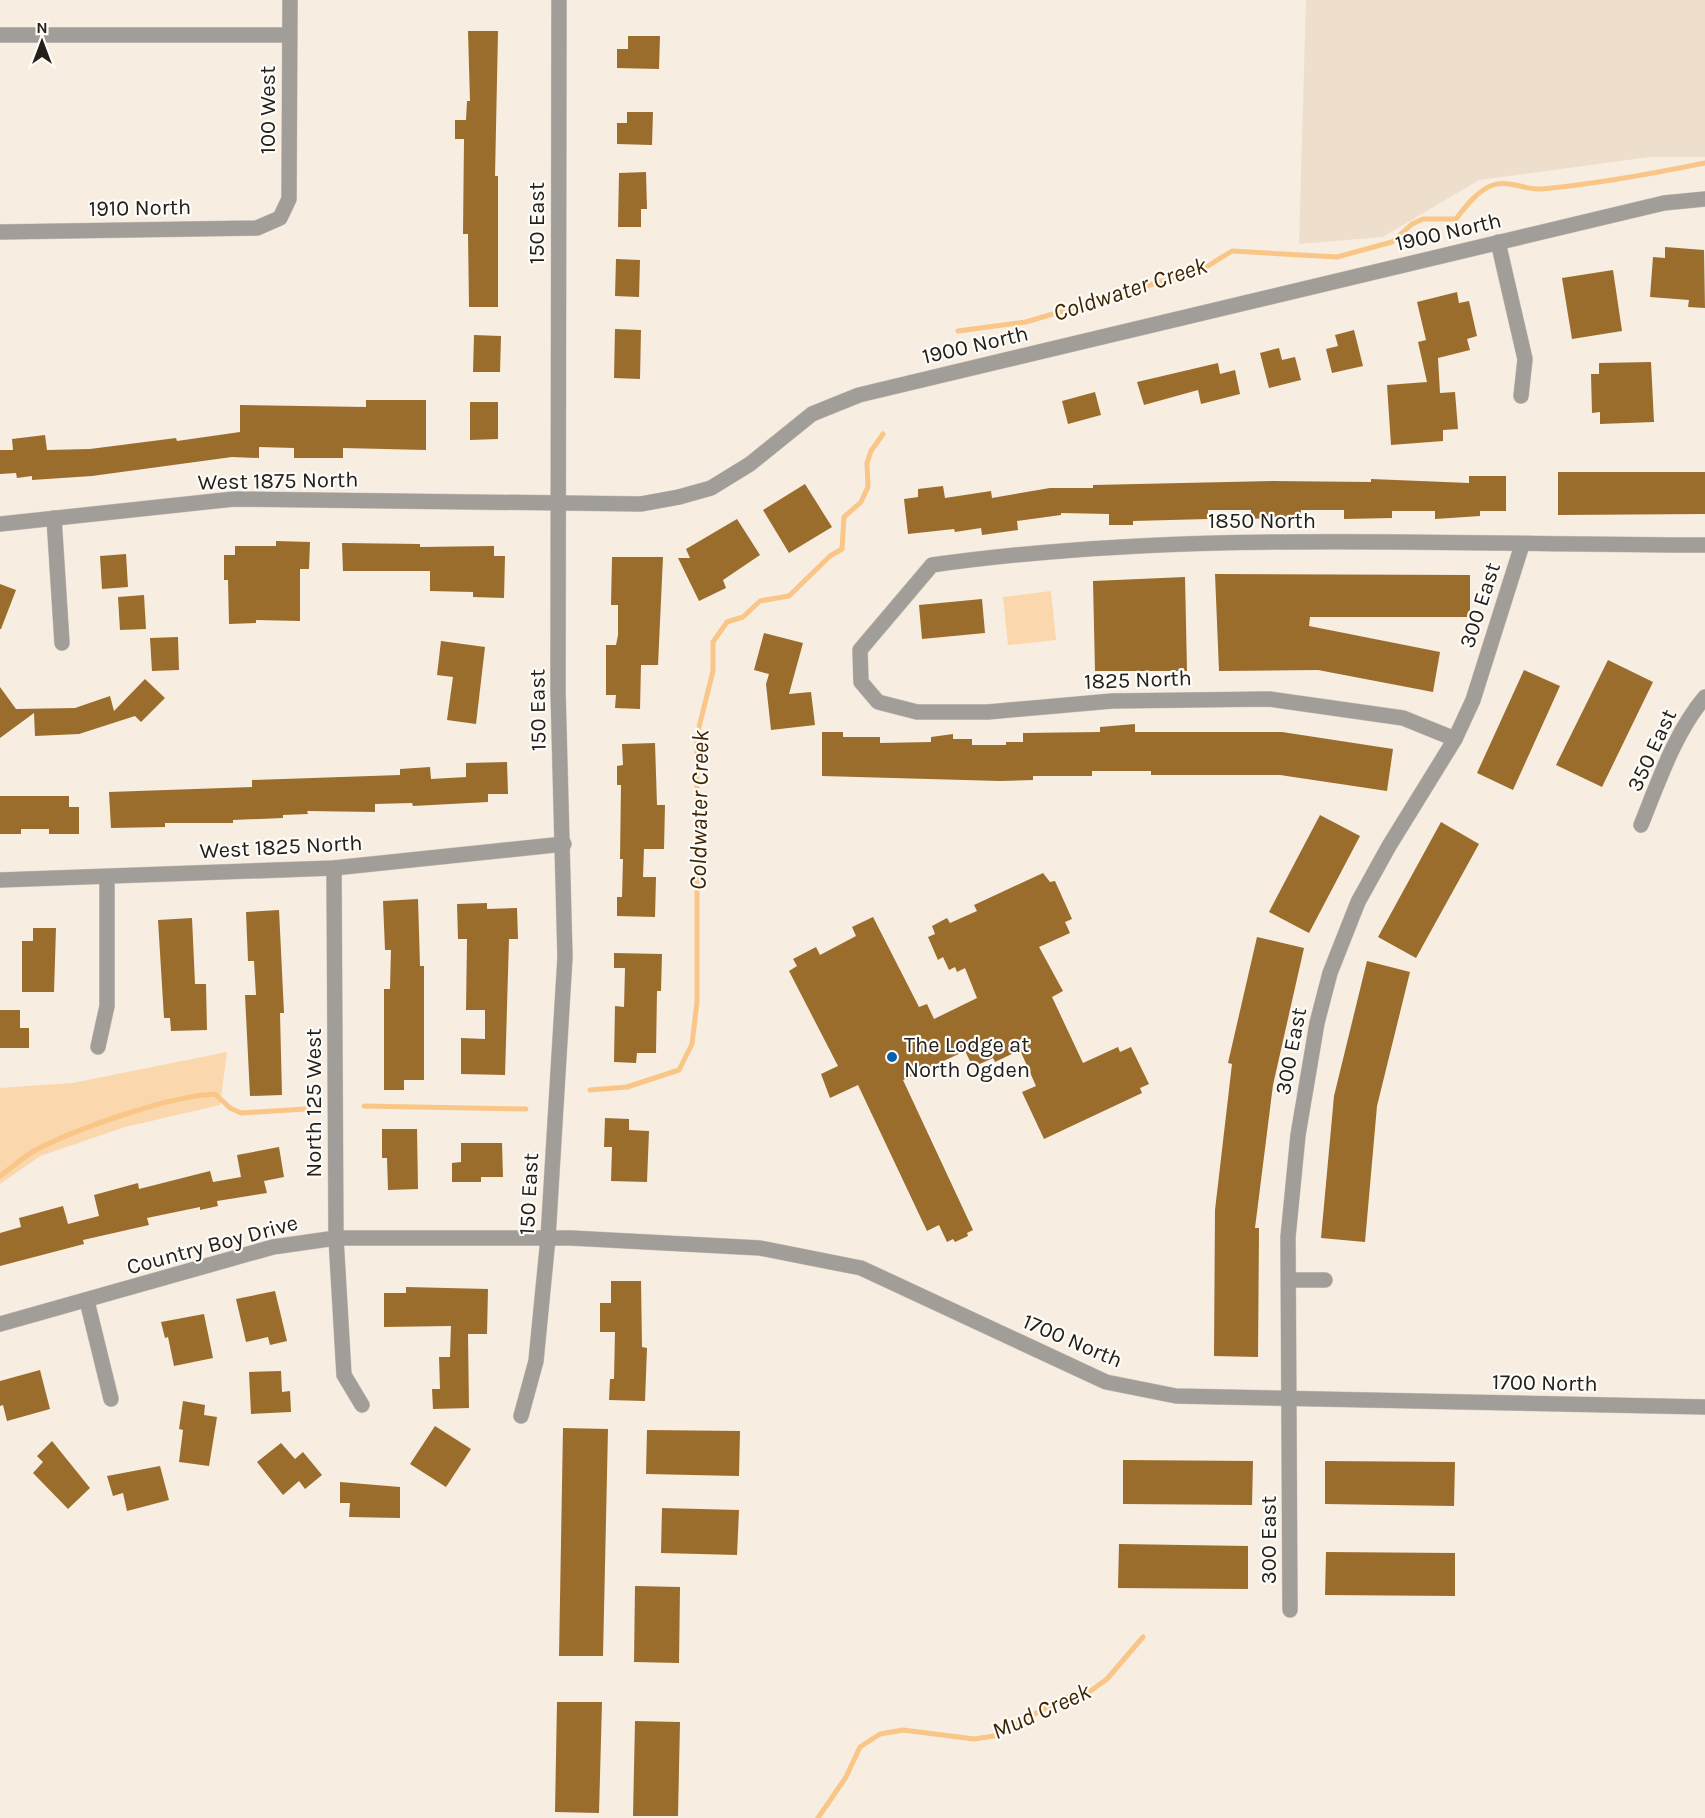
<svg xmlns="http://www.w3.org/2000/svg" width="1705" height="1818" font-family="Karla,sans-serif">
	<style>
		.built { fill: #eedfcd }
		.green { fill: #fad7ac }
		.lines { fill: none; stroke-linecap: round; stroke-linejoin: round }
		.stream { stroke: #f9c687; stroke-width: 5 }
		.building { fill: #9b6d2d }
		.minor-casing { stroke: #d1c8be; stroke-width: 16 }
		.minor { stroke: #a19d98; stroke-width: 15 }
		.poi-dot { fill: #0361ae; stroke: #fefcf9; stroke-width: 2 }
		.labels { text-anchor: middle; stroke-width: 4.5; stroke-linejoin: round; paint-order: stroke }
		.street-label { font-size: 22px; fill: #23201c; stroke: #fefcf9 }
		.poi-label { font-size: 22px; fill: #23201c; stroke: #fefcf9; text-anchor: start }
		.water-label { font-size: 24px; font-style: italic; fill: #3e2501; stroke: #fefcf9 }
	</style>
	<rect width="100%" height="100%" fill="#f7ede1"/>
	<path class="built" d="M 1306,0 L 1705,0 L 1705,157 L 1650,157 L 1479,180 L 1383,237 L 1299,244 Z"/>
	<g class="green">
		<path d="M 1051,591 L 1056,640 L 1008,645 L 1003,597 Z"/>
		<path d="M 227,1052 L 220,1105 L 125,1127 L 40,1156 L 0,1184 L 0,1088 L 73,1083 Z"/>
	</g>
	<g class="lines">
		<g class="stream">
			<path d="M 958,331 L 1026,322 L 1203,269 L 1232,251 L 1337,257 L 1392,242 L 1412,224 L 1423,219 L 1456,219 C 1465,207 1478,190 1493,185 C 1509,180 1525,190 1542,189 C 1597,184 1651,174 1705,163"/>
			<path d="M 590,1090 L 627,1087 L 679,1070 L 692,1044 L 697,1002 L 697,735 L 713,671 L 713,642 L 727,622 L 743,617 L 760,601 L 789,596 L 830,556 L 842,549 L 844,517 L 861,502 L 868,487 L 867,463 L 871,451 L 883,434"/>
			<path d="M 364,1106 L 526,1109"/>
			<path d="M 0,1176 C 11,1168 22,1158 34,1151 C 75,1129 169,1096 215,1094 L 230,1108 L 241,1113 L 305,1109"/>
			<path d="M 818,1818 L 846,1777 L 860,1747 L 880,1734 L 903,1730 L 974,1739 L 994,1736 L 1064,1698 L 1089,1692 L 1107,1679 L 1143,1637"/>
		</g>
	</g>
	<g class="building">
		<path d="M 468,31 L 498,31 L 495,176 L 498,176 L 498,307 L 469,307 L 468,234 L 463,234 L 464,139 L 455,139 L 455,120 L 466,120 L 467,101 L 470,101 Z"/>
		<path d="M 628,36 L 660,36 L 659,69 L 617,68 L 617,49 L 628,49 Z"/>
		<path d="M 627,112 L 653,112 L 652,145 L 617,144 L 617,123 L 627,123 Z"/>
		<path d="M 646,172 L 647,209 L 641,209 L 641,227 L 618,227 L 619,173 Z"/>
		<path d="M 1665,247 L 1704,250 L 1705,308 L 1688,307 L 1689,300 L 1650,297 L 1653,257 L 1665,258 Z"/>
		<path d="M 616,259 L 640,260 L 639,297 L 615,296 Z"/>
		<path d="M 1613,270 L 1622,331 L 1572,339 L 1562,278 Z"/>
		<path d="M 1457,292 L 1459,303 L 1469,301 L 1477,336 L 1467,339 L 1470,350 L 1438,358 L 1440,393 L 1455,392 L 1458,429 L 1443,430 L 1443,441 L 1391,445 L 1387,385 L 1427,382 L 1418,342 L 1426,340 L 1417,302 Z"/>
		<path d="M 615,329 L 641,330 L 640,379 L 614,378 Z"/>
		<path d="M 1354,330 L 1363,366 L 1332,373 L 1326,349 L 1338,346 L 1335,335 Z"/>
		<path d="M 474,335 L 501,336 L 500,372 L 473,372 Z"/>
		<path d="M 1279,348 L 1282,360 L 1295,357 L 1301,380 L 1269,388 L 1260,353 Z"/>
		<path d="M 1651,362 L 1654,422 L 1600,424 L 1600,412 L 1592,413 L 1591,374 L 1599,374 L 1599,363 Z"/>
		<path d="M 1218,363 L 1220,374 L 1235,370 L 1240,394 L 1201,404 L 1198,390 L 1144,405 L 1137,382 Z"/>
		<path d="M 1095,392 L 1101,415 L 1068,424 L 1062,401 Z"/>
		<path d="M 366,400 L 426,400 L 426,450 L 343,448 L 343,458 L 294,458 L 294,448 L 259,447 L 259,458 L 232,457 L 92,476 L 32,480 L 32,476 L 17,478 L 16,473 L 0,474 L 0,450 L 13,450 L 12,439 L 45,435 L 47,450 L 90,449 L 176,438 L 177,441 L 240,432 L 240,405 L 366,407 Z"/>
		<path d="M 470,402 L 498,402 L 498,439 L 470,440 Z"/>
		<path d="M 1558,472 L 1705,472 L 1705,514 L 1558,515 Z"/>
		<path d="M 1469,476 L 1506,476 L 1506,511 L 1480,511 L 1480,516 L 1435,519 L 1435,511 L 1392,511 L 1392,518 L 1344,519 L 1344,510 L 1301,510 L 1301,516 L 1251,519 L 1251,510 L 1208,510 L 1208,519 L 1133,521 L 1133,525 L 1109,525 L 1109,514 L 1061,513 L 1061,515 L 1017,521 L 1018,530 L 982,535 L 981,528 L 955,532 L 954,529 L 908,534 L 904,499 L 918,497 L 918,489 L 943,486 L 945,498 L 991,491 L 992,498 L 1050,488 L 1093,488 L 1093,485 L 1272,481 L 1371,482 L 1371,479 L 1469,483 Z"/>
		<path d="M 805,484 L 832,527 L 789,553 L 763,510 Z"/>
		<path d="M 737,519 L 760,555 L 723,580 L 726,588 L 699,601 L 678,558 L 690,558 L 686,549 Z"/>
		<path d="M 276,541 L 310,542 L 309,569 L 300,569 L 300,621 L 256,620 L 256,623 L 229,624 L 228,580 L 224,580 L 224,555 L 235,555 L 235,546 L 276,546 Z"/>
		<path d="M 342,543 L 420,544 L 420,547 L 494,546 L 494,556 L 505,556 L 504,598 L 473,597 L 473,592 L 430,591 L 430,571 L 343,571 Z"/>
		<path d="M 126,554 L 128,587 L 102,589 L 100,556 Z"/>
		<path d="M 612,557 L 663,557 L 658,665 L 641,665 L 640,709 L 615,708 L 616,695 L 606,695 L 606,645 L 616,645 L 618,635 L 618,605 L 611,605 Z"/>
		<path d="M 1215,574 L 1470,575 L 1470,617 L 1310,617 L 1309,626 L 1440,652 L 1433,692 L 1318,670 L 1219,671 Z"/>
		<path d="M 1185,577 L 1187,671 L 1095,671 L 1093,581 Z"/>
		<path d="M 0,584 L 16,590 L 1,629 L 0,629 Z"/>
		<path d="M 144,595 L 146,629 L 120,630 L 118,597 Z"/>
		<path d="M 982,599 L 985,633 L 922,639 L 919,605 Z"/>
		<path d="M 764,633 L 803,643 L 789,694 L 811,692 L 815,725 L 771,730 L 766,684 L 769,674 L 754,670 Z"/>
		<path d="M 178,637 L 179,670 L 152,671 L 150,638 Z"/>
		<path d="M 441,641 L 485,647 L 476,724 L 447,720 L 453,677 L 437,675 Z"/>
		<path d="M 1608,660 L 1653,682 L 1602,787 L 1556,765 Z"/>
		<path d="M 1524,670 L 1560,686 L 1513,790 L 1477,773 Z"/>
		<path d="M 145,679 L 165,698 L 141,722 L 135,716 L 79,734 L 35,736 L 34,713 L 0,738 L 0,687 L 16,709 L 75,708 L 110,696 L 114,711 Z"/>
		<path d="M 1135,724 L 1135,732 L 1282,732 L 1393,749 L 1387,791 L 1280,775 L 1151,775 L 1151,771 L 1092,771 L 1092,776 L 1033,776 L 1033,780 L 1000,781 L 822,776 L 822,732 L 843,732 L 843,737 L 880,737 L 880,743 L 931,742 L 931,737 L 953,734 L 953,739 L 972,739 L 972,745 L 1006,745 L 1006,742 L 1023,742 L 1023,733 L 1100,732 L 1100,727 Z"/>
		<path d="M 655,743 L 657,805 L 665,805 L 664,849 L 644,849 L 643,877 L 656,877 L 655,917 L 617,916 L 617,897 L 622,897 L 623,859 L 620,859 L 621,785 L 617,785 L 617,766 L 623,765 L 622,744 Z"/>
		<path d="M 507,762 L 508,794 L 488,794 L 488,802 L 413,806 L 412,803 L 375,804 L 375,812 L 307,811 L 308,814 L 283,815 L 283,818 L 233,820 L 233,823 L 165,823 L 165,827 L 111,828 L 109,792 L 252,787 L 252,780 L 400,775 L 400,769 L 430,767 L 431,779 L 466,777 L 466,763 Z"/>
		<path d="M 0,796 L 69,796 L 69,807 L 79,807 L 79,834 L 49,834 L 49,829 L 21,829 L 21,834 L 0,834 Z"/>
		<path d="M 1320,815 L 1360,836 L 1309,933 L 1269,912 Z"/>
		<path d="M 1441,822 L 1479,844 L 1416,958 L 1378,937 Z"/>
		<path d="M 1043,873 L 1050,882 L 1055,881 L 1072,919 L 1065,922 L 1070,933 L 1039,947 L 1063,991 L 1052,997 L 1083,1063 L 1118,1047 L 1120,1052 L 1131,1047 L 1149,1084 L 1140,1088 L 1142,1093 L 1044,1139 L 1022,1092 L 1036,1086 L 1020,1050 L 995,1062 L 993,1058 L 973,1067 L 965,1051 L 903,1080 L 973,1230 L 967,1233 L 968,1236 L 955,1242 L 953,1239 L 947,1242 L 939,1225 L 927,1231 L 858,1085 L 830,1098 L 821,1074 L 838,1066 L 789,971 L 797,966 L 793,959 L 816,947 L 820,955 L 856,936 L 852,927 L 873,917 L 919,1007 L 927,1004 L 934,1019 L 977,998 L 965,968 L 957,972 L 955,967 L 949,970 L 943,957 L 938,960 L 928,937 L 935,934 L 932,926 L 947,918 L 950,923 L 977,911 L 974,905 Z"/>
		<path d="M 418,899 L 420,966 L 424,966 L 424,1080 L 404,1080 L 404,1090 L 384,1090 L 384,989 L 390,989 L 391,950 L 385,950 L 383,901 Z"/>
		<path d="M 487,903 L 487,909 L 517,908 L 518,939 L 509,939 L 505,1075 L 461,1074 L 461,1038 L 485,1039 L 485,1010 L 466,1010 L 467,939 L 458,939 L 457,904 Z"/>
		<path d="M 279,910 L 284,1013 L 280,1013 L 282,1095 L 250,1096 L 245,995 L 256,995 L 254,961 L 248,961 L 246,912 Z"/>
		<path d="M 192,918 L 195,984 L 206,984 L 207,1030 L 171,1031 L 170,1018 L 164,1018 L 158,920 Z"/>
		<path d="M 33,928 L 56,928 L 54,992 L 22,992 L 22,941 L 33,941 Z"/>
		<path d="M 1257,937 L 1304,948 L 1273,1085 L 1255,1228 L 1259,1228 L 1258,1357 L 1214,1356 L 1215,1210 L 1232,1064 L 1228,1063 Z"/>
		<path d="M 614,953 L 662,954 L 661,991 L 657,991 L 656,1053 L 637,1053 L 636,1063 L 614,1062 L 615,1006 L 624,1007 L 625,968 L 614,968 Z"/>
		<path d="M 1367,961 L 1410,972 L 1377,1106 L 1365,1242 L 1321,1238 L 1334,1096 Z"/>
		<path d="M 0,1010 L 20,1010 L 20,1028 L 29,1028 L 29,1048 L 0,1048 Z"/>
		<path d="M 605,1118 L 629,1119 L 629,1130 L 649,1131 L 647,1182 L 611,1181 L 612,1147 L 604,1147 Z"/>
		<path d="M 382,1129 L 417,1129 L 418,1189 L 388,1190 L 387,1158 L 382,1158 Z"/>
		<path d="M 461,1143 L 502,1143 L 503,1177 L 481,1177 L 481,1182 L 452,1182 L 452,1163 L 461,1162 Z"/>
		<path d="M 279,1147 L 284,1177 L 264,1181 L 267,1193 L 217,1201 L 218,1206 L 200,1210 L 200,1207 L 147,1218 L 149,1225 L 83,1240 L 84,1244 L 0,1266 L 0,1233 L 21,1227 L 19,1218 L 63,1206 L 68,1224 L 99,1216 L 94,1195 L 138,1183 L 139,1189 L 210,1171 L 213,1182 L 241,1177 L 237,1155 Z"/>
		<path d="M 611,1281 L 641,1281 L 642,1347 L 647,1348 L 645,1401 L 609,1400 L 610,1379 L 614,1379 L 615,1332 L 600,1332 L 600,1303 L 611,1303 Z"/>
		<path d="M 406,1287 L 488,1289 L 487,1334 L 468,1334 L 469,1408 L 433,1409 L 432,1389 L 440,1389 L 439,1357 L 450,1357 L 451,1326 L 384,1327 L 384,1293 L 406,1293 Z"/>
		<path d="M 275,1291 L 287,1341 L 270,1345 L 268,1337 L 246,1342 L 236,1299 Z"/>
		<path d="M 204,1314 L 213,1358 L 174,1366 L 168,1337 L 165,1338 L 161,1322 Z"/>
		<path d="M 40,1370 L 50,1409 L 7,1421 L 3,1405 L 0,1406 L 0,1381 Z"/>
		<path d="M 281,1371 L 282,1392 L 290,1391 L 291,1412 L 251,1414 L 249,1372 Z"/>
		<path d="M 183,1401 L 205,1405 L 204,1415 L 217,1417 L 209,1466 L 179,1462 L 183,1430 L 179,1429 Z"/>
		<path d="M 435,1426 L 471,1449 L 446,1487 L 410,1464 Z"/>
		<path d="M 563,1428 L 608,1429 L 603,1656 L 559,1656 Z"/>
		<path d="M 647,1430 L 740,1431 L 739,1476 L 646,1474 Z"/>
		<path d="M 52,1441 L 90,1488 L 68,1509 L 33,1473 L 43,1462 L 37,1456 Z"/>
		<path d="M 281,1443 L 295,1459 L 303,1452 L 322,1475 L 305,1489 L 299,1481 L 283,1495 L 257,1462 Z"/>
		<path d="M 1123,1460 L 1253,1461 L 1252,1505 L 1123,1504 Z"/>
		<path d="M 1325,1461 L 1455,1462 L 1454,1506 L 1325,1504 Z"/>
		<path d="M 160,1466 L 169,1500 L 127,1511 L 123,1493 L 113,1496 L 107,1476 Z"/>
		<path d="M 340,1482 L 400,1487 L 400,1518 L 349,1517 L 350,1503 L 340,1503 Z"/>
		<path d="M 662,1508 L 739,1510 L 737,1555 L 661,1553 Z"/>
		<path d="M 1119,1544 L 1248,1546 L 1248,1589 L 1118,1588 Z"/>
		<path d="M 1326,1552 L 1455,1553 L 1455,1596 L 1325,1595 Z"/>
		<path d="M 635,1586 L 680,1587 L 679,1663 L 634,1662 Z"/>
		<path d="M 557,1702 L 602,1702 L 599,1813 L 555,1812 Z"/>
		<path d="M 635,1721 L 680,1722 L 678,1816 L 633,1816 Z"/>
	</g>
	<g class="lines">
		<defs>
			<g id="minor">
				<path d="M 0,35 L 289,35"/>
				<path d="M 0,232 L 257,228 L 280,218 L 289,199 L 290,0"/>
				<path d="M 1498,242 L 1525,359 L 1521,396"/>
				<path d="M 54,518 L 62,643"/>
				<path d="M 0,524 L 234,499 L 641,504 L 679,497 L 711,488 L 750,464 L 812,414 L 859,395 L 1664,203 L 1705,199"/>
				<path d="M 1455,739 L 1403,718 L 1269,699 L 1112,701 L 988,712 L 917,712 L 878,702 L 861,682 L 860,650 L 932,565 C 1188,529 1448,545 1705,545"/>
				<path d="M 1641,825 C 1658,783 1675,732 1705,697"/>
				<path d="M 334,868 L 336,1238 L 344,1375 L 362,1405"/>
				<path d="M 0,880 L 334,868 L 564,844"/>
				<path d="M 98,1047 L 107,1006 L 107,877"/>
				<path d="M 1289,1280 L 1325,1280"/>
				<path d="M 87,1301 L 111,1399"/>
				<path d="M 0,1324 L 273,1247 L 336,1238 L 571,1238 L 760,1248 L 861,1268 L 1106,1382 L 1176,1396 L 1705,1407"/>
				<path d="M 521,1416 L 536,1361 L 548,1238 L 565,957 L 558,691 L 559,0"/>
				<path d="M 1290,1610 L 1288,1237 L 1298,1135 L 1317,1023 L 1330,973 L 1358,902 L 1389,846 L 1455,739 L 1473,700 L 1522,545"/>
			</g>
		</defs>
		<use href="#minor" class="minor-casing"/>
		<use href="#minor" class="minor"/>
	</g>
	<circle class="poi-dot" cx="892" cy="1057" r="6"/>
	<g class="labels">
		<g class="street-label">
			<text transform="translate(267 110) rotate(-90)" y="8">100 West</text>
			<text transform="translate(140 207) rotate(-1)" y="8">1910 North</text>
			<text transform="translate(536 223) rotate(-90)" y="8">150 East</text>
			<text transform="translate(1448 231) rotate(-13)" y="8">1900 North</text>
			<text transform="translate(975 344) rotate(-13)" y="8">1900 North</text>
			<text transform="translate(278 480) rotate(-1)" y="8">West 1875 North</text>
			<text x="1262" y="528">1850 North</text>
			<text transform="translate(1479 605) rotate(-72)" y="8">300 East</text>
			<text transform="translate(1138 679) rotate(-2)" y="8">1825 North</text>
			<text transform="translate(537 710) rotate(-91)" y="8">150 East</text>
			<text transform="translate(1651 750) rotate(-65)" y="8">350 East</text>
			<text transform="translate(281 846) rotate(-3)" y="8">West 1825 North</text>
			<text transform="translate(1290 1051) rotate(-79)" y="8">300 East</text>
			<text transform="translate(313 1103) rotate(-90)" y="8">North 125 West</text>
			<text transform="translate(528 1194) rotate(-87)" y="8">150 East</text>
			<text transform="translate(212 1244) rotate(-15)" y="8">Country Boy Drive</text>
			<text transform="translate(1073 1340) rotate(23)" y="8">1700 North</text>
			<text transform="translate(1545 1382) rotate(1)" y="8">1700 North</text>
			<text transform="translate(1268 1540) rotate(-90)" y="8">300 East</text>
		</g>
		<g class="poi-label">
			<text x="904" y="1052">The Lodge at<tspan x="904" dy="25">North Ogden</tspan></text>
		</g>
		<g class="water-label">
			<text transform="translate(1130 289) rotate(-18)" y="8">Coldwater Creek</text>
			<text transform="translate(699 810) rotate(-89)" y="8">Coldwater Creek</text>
			<text transform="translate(1041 1711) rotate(-24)" y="8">Mud Creek</text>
		</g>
	</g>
	<g transform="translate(42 42)" stroke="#fefcf9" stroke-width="4.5" paint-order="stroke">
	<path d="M0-4.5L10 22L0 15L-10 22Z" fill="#23201c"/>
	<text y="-9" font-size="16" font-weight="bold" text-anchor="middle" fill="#23201c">N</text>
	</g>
</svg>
